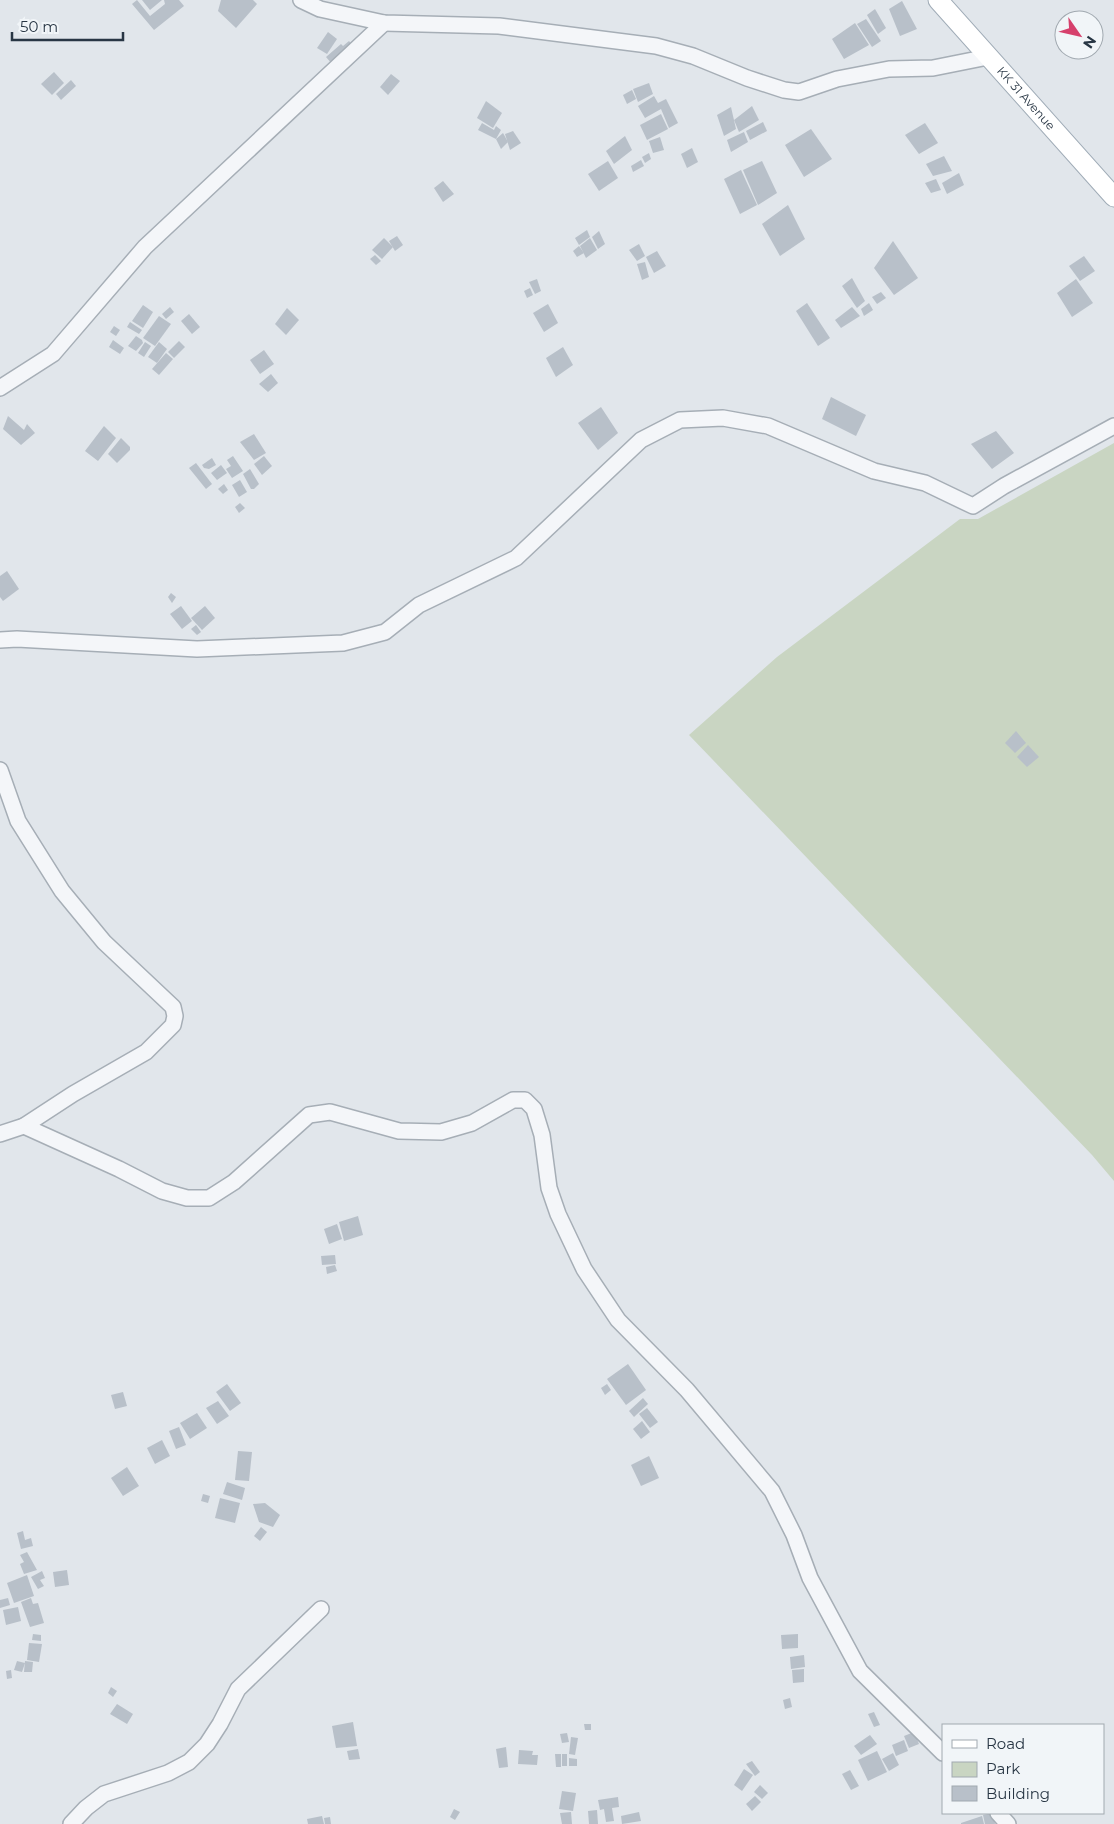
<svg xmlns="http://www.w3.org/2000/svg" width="1114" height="1824" font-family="Montserrat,sans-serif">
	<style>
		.green { fill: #c9d5c2 }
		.building { fill: #b8c0c9 }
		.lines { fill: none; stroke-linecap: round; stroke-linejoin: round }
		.minor-casing { stroke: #a6aeb6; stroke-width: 18 }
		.major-casing { stroke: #a0acb7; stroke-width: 21 }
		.minor { stroke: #f4f6f9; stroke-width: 15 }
		.major { stroke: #fff; stroke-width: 19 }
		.labels { text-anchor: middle; stroke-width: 4; stroke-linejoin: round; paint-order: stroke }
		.street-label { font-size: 12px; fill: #283644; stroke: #f1f5f8 }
	</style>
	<rect width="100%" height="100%" fill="#e1e6eb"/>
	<path class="green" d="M 1114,443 L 1114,1181 L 1092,1155 L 689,735 L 777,657 L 960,519 L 978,519 Z"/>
	<g class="building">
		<path d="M 137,0 L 150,16 L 165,4 L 164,0 L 179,0 L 184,6 L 154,30 L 132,4 Z"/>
		<path d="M 142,0 L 162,0 L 150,10 Z"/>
		<path d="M 221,0 L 253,0 L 257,4 L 236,28 L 218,11 Z"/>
		<path d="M 902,1 L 917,29 L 900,36 L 889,9 Z"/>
		<path d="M 875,9 L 886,28 L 878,34 L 867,15 Z"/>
		<path d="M 866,19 L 881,41 L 872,47 L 857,24 Z"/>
		<path d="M 855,23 L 869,45 L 844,59 L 832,39 Z"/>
		<path d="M 328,32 L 337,39 L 327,54 L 317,48 Z"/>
		<path d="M 349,41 L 354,47 L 339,72 L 326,57 L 341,44 L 343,46 Z"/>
		<path d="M 54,72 L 64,83 L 52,95 L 41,84 Z"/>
		<path d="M 391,74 L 400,81 L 388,95 L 380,87 Z"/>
		<path d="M 71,80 L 76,86 L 61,100 L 56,94 Z"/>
		<path d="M 649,83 L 653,94 L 638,102 L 633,89 Z"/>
		<path d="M 632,90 L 636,99 L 627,104 L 623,95 Z"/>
		<path d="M 654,96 L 658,103 L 666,99 L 678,123 L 669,128 L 661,109 L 645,118 L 638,106 Z"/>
		<path d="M 486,101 L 502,113 L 493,128 L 477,118 Z"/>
		<path d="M 752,106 L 759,120 L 739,132 L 734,120 Z"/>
		<path d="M 731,107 L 736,129 L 724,136 L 717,115 Z"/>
		<path d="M 661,114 L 668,129 L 647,140 L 640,125 Z"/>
		<path d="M 763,122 L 767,131 L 750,140 L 746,131 Z"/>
		<path d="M 482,123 L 494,130 L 496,126 L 501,130 L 496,139 L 478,130 Z"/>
		<path d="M 925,123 L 938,143 L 919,154 L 905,135 Z"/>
		<path d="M 811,129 L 832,159 L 804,177 L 785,145 Z"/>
		<path d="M 513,131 L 521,143 L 510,150 L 505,134 Z"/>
		<path d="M 744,132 L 748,142 L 731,152 L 727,140 Z"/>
		<path d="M 503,133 L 508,142 L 501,149 L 496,139 Z"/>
		<path d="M 625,136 L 632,150 L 614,164 L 606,151 Z"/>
		<path d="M 660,137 L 664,150 L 653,153 L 649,141 Z"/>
		<path d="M 692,148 L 698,162 L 687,168 L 681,154 Z"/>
		<path d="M 649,153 L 651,159 L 645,163 L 642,157 Z"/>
		<path d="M 944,156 L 952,171 L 933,176 L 926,164 Z"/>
		<path d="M 641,160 L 644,166 L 633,172 L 631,166 Z"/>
		<path d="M 608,161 L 618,178 L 599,191 L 588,174 Z"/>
		<path d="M 762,161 L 777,193 L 758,205 L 743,170 Z"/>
		<path d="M 741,170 L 757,205 L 740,214 L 724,179 Z"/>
		<path d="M 959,173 L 964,185 L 947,194 L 942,183 Z"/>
		<path d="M 936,179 L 941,190 L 931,193 L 925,183 Z"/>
		<path d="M 443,181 L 454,194 L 443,202 L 434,188 Z"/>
		<path d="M 788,205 L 805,239 L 780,256 L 762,224 Z"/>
		<path d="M 587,230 L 590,237 L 579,245 L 575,238 Z"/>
		<path d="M 599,231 L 605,244 L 598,249 L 592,237 Z"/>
		<path d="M 397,236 L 403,245 L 395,251 L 389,241 Z"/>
		<path d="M 384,238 L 393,247 L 382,259 L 372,250 Z"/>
		<path d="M 590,238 L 597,250 L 586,258 L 580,246 Z"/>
		<path d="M 893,241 L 918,278 L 894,295 L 874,268 Z"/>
		<path d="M 639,244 L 645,256 L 637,261 L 629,250 Z"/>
		<path d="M 579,246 L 584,253 L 577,257 L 573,251 Z"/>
		<path d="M 657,251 L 666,266 L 654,273 L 646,257 Z"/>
		<path d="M 375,255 L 381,261 L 376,265 L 370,259 Z"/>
		<path d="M 1084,256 L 1095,271 L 1080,281 L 1069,266 Z"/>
		<path d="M 645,262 L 649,277 L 642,280 L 637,264 Z"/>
		<path d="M 852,278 L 865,301 L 857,308 L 842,286 Z"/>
		<path d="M 537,279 L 541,291 L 535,294 L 529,282 Z"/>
		<path d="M 1076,279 L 1093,303 L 1072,317 L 1057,293 Z"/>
		<path d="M 530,288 L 533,295 L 527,298 L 524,291 Z"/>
		<path d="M 881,292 L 886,298 L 877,304 L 872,297 Z"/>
		<path d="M 807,303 L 830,338 L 818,346 L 796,311 Z"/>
		<path d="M 869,303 L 873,310 L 864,316 L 861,309 Z"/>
		<path d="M 548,304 L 558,323 L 544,332 L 533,313 Z"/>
		<path d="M 143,305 L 153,312 L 143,328 L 132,321 Z"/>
		<path d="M 170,307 L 174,312 L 166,319 L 162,314 Z"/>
		<path d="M 852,307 L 860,316 L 841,328 L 835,320 Z"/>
		<path d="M 287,308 L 299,320 L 286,335 L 275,324 Z"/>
		<path d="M 189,314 L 200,327 L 192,334 L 181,321 Z"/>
		<path d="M 159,316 L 171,324 L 155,346 L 143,338 Z"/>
		<path d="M 130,322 L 142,330 L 139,334 L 127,327 Z"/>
		<path d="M 114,326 L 120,330 L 116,336 L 110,332 Z"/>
		<path d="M 136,336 L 142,340 L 143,343 L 136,351 L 128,346 Z"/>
		<path d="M 113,340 L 124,348 L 120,354 L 109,347 Z"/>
		<path d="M 179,341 L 185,347 L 174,358 L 168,352 Z"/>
		<path d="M 145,342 L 151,346 L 144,357 L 138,353 Z"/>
		<path d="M 159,342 L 167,349 L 157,363 L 148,357 Z"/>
		<path d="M 563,347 L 573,365 L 556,377 L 546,358 Z"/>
		<path d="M 264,350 L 274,364 L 260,374 L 250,360 Z"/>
		<path d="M 166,353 L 173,359 L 159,375 L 152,369 Z"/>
		<path d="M 271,374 L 278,383 L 268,392 L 259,384 Z"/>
		<path d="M 831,397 L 866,415 L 856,436 L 822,419 Z"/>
		<path d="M 601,407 L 618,433 L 598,450 L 578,423 Z"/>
		<path d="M 8,416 L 24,430 L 27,424 L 35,433 L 21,445 L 3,429 Z"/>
		<path d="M 104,426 L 116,438 L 98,461 L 85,451 Z"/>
		<path d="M 996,431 L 1014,453 L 992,469 L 971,444 Z"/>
		<path d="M 254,434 L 266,453 L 254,460 L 240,442 Z"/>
		<path d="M 121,438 L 130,447 L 130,450 L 117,463 L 108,454 Z"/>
		<path d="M 233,456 L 243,471 L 232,478 L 226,469 L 231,466 L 227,460 Z"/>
		<path d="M 264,456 L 272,466 L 262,475 L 254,464 Z"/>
		<path d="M 212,458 L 216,465 L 209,469 L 204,468 L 202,465 Z"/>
		<path d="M 196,463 L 212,484 L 206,489 L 189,468 Z"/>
		<path d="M 221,465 L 227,473 L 217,480 L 211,473 Z"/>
		<path d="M 250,469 L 259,484 L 254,489 L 251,489 L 243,474 Z"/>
		<path d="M 240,480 L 247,492 L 239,497 L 232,485 Z"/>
		<path d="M 224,484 L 228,490 L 223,494 L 218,489 Z"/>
		<path d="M 240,503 L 245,508 L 239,513 L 235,507 Z"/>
		<path d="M 7,571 L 19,589 L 3,601 L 0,597 L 0,576 Z"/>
		<path d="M 171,593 L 176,597 L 172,603 L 168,597 Z"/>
		<path d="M 181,606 L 192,621 L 182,629 L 170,614 Z"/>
		<path d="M 205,606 L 215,618 L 202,630 L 191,618 Z"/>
		<path d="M 196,625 L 201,632 L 197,635 L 191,629 Z"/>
		<path d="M 1016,731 L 1026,743 L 1015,753 L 1005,743 Z"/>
		<path d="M 1028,745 L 1039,757 L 1027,767 L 1017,757 Z"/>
		<path d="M 358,1216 L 363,1235 L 344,1241 L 339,1222 Z"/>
		<path d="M 337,1224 L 342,1239 L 329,1244 L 324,1229 Z"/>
		<path d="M 335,1255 L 336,1264 L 322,1265 L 321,1256 Z"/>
		<path d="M 335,1265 L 337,1271 L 327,1274 L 326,1267 Z"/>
		<path d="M 628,1364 L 646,1390 L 626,1405 L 607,1379 Z"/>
		<path d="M 227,1384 L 241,1403 L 230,1411 L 216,1392 Z"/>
		<path d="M 607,1384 L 611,1390 L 605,1395 L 601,1388 Z"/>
		<path d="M 123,1392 L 127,1406 L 115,1409 L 111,1395 Z"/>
		<path d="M 643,1398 L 648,1404 L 634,1417 L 629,1411 Z"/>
		<path d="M 218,1401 L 229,1416 L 217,1424 L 206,1408 Z"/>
		<path d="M 647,1408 L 658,1422 L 650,1428 L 639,1414 Z"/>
		<path d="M 197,1413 L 207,1428 L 190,1439 L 180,1423 Z"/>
		<path d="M 642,1421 L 650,1432 L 641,1439 L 633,1429 Z"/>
		<path d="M 179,1427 L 186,1445 L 176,1449 L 169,1431 Z"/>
		<path d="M 162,1440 L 170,1456 L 155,1464 L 147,1448 Z"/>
		<path d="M 238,1451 L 252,1452 L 249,1481 L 235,1480 Z"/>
		<path d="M 649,1456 L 659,1478 L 641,1486 L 631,1465 Z"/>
		<path d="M 127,1467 L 139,1486 L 123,1496 L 111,1478 Z"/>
		<path d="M 227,1482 L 245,1488 L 242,1500 L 223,1494 Z"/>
		<path d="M 203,1494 L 210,1496 L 208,1503 L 201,1501 Z"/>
		<path d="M 220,1498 L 240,1503 L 235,1523 L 215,1518 Z"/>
		<path d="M 265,1503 L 280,1515 L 273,1527 L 259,1522 L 253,1504 Z"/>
		<path d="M 261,1527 L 267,1532 L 260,1541 L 254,1536 Z"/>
		<path d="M 23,1531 L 25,1540 L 31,1538 L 33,1546 L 21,1549 L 17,1533 Z"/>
		<path d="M 27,1552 L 37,1570 L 24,1574 L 20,1564 L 24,1562 L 20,1555 Z"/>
		<path d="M 67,1570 L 69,1585 L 55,1587 L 53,1572 Z"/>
		<path d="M 42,1571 L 45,1578 L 40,1580 L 44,1586 L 38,1589 L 31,1577 Z"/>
		<path d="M 27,1575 L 34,1596 L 14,1603 L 7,1583 Z"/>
		<path d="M 8,1598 L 10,1605 L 0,1608 L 0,1600 Z"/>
		<path d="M 31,1598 L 33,1604 L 38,1603 L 44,1623 L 30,1627 L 21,1602 Z"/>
		<path d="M 18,1607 L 21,1621 L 6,1625 L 3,1610 Z"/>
		<path d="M 33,1634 L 41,1635 L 41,1641 L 32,1640 Z"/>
		<path d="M 798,1634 L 798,1648 L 782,1649 L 781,1635 Z"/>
		<path d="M 29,1643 L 42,1644 L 39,1662 L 27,1660 Z"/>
		<path d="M 804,1655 L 805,1667 L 791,1669 L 790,1657 Z"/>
		<path d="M 17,1661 L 25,1663 L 22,1672 L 14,1670 Z"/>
		<path d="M 25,1661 L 33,1662 L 32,1672 L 24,1672 Z"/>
		<path d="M 804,1669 L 804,1682 L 793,1683 L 792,1670 Z"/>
		<path d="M 11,1670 L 12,1678 L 7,1679 L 6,1671 Z"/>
		<path d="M 111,1687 L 117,1691 L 113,1697 L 108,1693 Z"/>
		<path d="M 790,1698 L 792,1707 L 785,1709 L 783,1700 Z"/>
		<path d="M 117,1704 L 133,1714 L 127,1724 L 110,1714 Z"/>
		<path d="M 874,1712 L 880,1725 L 874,1727 L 868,1714 Z"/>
		<path d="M 353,1722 L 357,1746 L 336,1748 L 332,1726 Z"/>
		<path d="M 584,1724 L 591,1724 L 591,1730 L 585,1730 Z"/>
		<path d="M 914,1732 L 919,1744 L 909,1748 L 904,1736 Z"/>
		<path d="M 567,1733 L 569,1742 L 562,1743 L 560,1734 Z"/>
		<path d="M 870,1735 L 877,1744 L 861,1755 L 854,1746 Z"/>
		<path d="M 571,1737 L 578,1738 L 575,1755 L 569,1754 Z"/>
		<path d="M 904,1740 L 908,1751 L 896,1756 L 892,1745 Z"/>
		<path d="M 506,1747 L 508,1767 L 499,1768 L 496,1749 Z"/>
		<path d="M 358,1749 L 360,1759 L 349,1760 L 347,1751 Z"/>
		<path d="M 519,1750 L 533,1751 L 532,1755 L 538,1755 L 537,1765 L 518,1764 Z"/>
		<path d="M 877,1751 L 887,1772 L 868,1781 L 858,1760 Z"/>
		<path d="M 893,1753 L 899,1765 L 889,1771 L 882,1759 Z"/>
		<path d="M 555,1754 L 561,1754 L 561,1767 L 556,1767 Z"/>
		<rect x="562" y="1754" width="5" height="12"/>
		<path d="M 569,1758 L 577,1759 L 577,1766 L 569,1766 Z"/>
		<path d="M 752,1761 L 760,1772 L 755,1776 L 746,1764 Z"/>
		<path d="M 744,1769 L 753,1775 L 742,1791 L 734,1785 Z"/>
		<path d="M 850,1770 L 859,1786 L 851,1790 L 842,1774 Z"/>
		<path d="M 760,1785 L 768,1793 L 762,1799 L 754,1792 Z"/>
		<path d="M 562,1791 L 576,1793 L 573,1811 L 559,1809 Z"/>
		<path d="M 755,1796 L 761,1802 L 752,1811 L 746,1804 Z"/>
		<path d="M 618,1797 L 619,1807 L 612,1808 L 614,1821 L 606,1822 L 604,1809 L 600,1810 L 598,1800 Z"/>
		<path d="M 454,1809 L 460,1812 L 455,1820 L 450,1817 Z"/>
		<path d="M 597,1810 L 598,1824 L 589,1824 L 588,1811 Z"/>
		<path d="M 571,1812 L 572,1824 L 562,1824 L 560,1813 Z"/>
		<path d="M 639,1812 L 641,1821 L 622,1824 L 621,1816 Z"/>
		<path d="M 993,1813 L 995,1824 L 985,1824 L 983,1815 Z"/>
		<path d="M 322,1816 L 324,1824 L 308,1824 L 307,1819 Z"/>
		<path d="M 982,1816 L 984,1824 L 961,1824 L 961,1823 Z"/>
		<path d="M 330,1817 L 331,1824 L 325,1824 L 324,1818 Z"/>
	</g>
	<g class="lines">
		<defs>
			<g id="minor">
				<path d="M 301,0 L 320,9 L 384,23 L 499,26 L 656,46 L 693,56 L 747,78 L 784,90 L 799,92 L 837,79 L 889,69 L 933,68 L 988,57"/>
				<path d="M 0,388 L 53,354 L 145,247 L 384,23"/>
				<path d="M 0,640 L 17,639 L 197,649 L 343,643 L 385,632 L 419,605 L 516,558 L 641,440 L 680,420 L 723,418 L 768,426 L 874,471 L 925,483 L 973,506 L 1004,486 L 1114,426"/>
				<path d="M 0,770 L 18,821 L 62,891 L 104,942 L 173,1007 L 175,1016 L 173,1025 L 146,1052 L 73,1094 L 24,1126 L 0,1134"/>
				<path d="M 24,1126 L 119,1169 L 162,1191 L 187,1198 L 209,1198 L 234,1182 L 309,1115 L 330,1112 L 399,1131 L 441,1132 L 472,1123 L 513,1100 L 525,1100 L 534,1109 L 542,1135 L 549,1188 L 558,1214 L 584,1269 L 618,1320 L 687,1390 L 772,1491 L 794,1535 L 810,1578 L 860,1671 L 943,1753"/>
				<path d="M 998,1813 L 1008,1824"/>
				<path d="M 71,1824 L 86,1808 L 104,1794 L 168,1773 L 189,1762 L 207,1744 L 220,1724 L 238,1689 L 321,1609"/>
			</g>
			<g id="major">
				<path id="s1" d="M 938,0 L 1114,197"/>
			</g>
		</defs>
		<use href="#minor" class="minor-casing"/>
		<use href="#major" class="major-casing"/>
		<use href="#minor" class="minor"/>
		<use href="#major" class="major"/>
	</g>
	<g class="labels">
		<g class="street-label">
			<text dy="4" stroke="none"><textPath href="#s1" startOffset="132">KK 31 Avenue</textPath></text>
		</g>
	</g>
	<rect x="942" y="1724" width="162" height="90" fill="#f1f5f8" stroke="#a1a9b0"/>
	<rect x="952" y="1740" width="25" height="8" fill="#ffffff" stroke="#a1a9b0"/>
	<text x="986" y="1749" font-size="15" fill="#283644">Road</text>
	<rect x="952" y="1762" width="25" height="15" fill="#c9d5c2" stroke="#a1a9b0"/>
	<text x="986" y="1774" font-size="15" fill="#283644">Park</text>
	<rect x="952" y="1786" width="25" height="15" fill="#b8c0c9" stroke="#a1a9b0"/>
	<text x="986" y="1799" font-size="15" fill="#283644">Building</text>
	<g transform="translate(1079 35) rotate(124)"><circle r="24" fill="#f1f5f8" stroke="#a1a9b0"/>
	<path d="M0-4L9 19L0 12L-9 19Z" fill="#d6406c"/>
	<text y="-8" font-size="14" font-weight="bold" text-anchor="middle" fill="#283644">N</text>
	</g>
	<path d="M12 32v8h111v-8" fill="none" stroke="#283644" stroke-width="2.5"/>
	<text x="20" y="32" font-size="15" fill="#283644" stroke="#f1f5f8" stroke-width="4" paint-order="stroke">50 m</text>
</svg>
